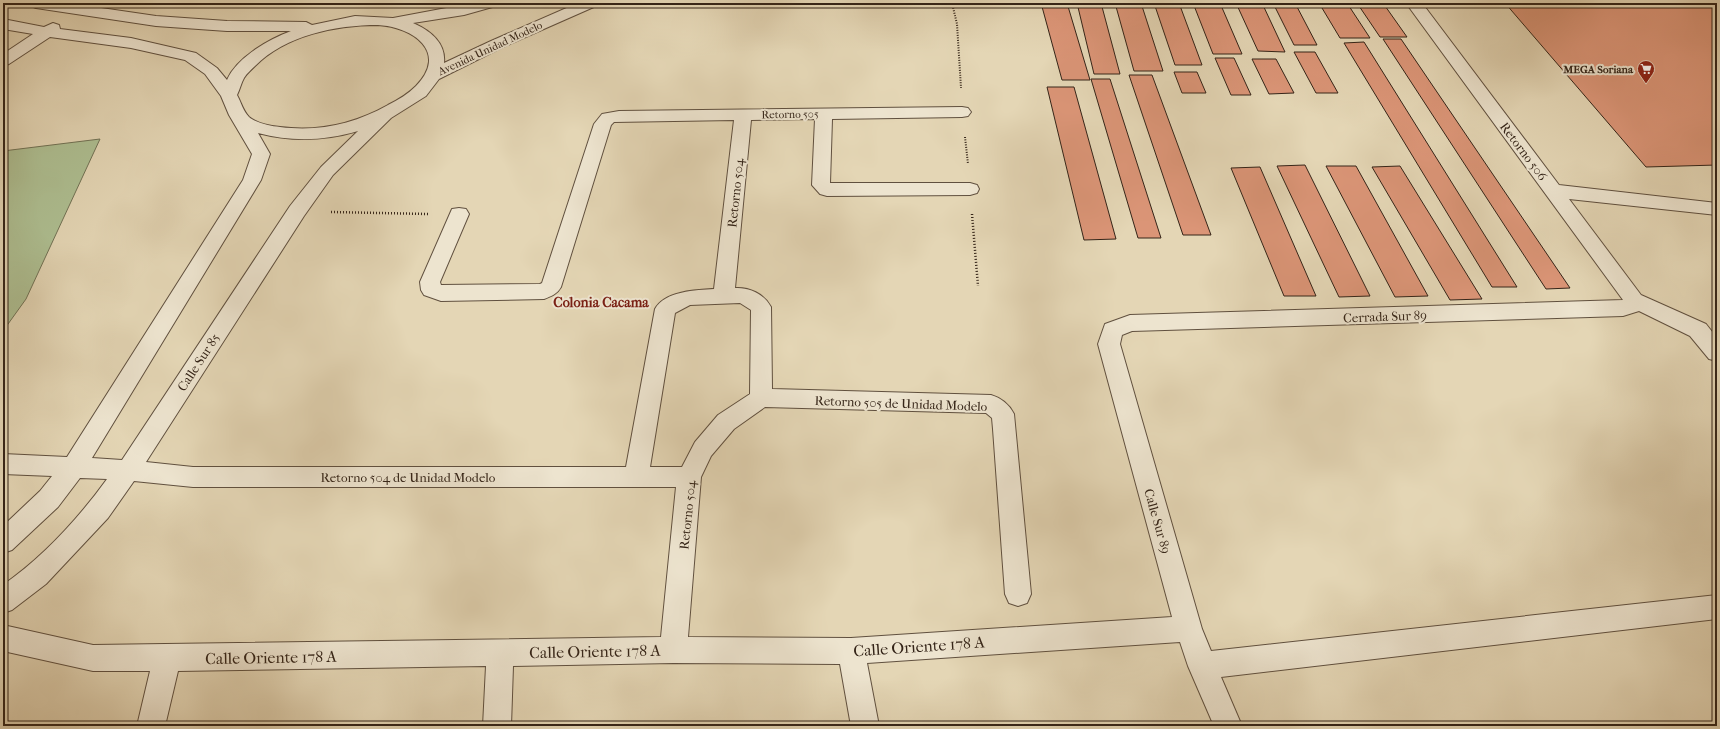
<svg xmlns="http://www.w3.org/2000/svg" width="1720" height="729" font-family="'IM FELL French Canon',serif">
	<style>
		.green { fill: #aebf92; stroke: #717255 }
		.building { fill: #db9577; stroke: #342418 }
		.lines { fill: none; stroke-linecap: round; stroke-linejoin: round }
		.minor-casing { stroke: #60503f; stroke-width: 2 }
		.path-far1 { stroke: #342418; stroke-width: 2; stroke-dasharray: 1 1.5; stroke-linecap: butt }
		.path { stroke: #342418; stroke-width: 2.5; stroke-dasharray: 1 2; stroke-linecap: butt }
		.minor { fill: #ede4cf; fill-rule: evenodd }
		.labels { text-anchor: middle; stroke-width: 4; stroke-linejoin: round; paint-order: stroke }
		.far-street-label { font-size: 11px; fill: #342418; stroke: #ede4cf }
		.far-poi-label { font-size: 11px; font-weight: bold; fill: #342418; stroke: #ede4cf; text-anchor: end }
		.street-label { font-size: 13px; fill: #342418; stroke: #ede4cf }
		.neighbourhood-label { font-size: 14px; font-weight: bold; fill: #7a1f14; stroke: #ede4cf }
		.near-street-label { font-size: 16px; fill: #342418; stroke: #ede4cf }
	</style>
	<rect width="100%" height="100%" fill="#e4d6b5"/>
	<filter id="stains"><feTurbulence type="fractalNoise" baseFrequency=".005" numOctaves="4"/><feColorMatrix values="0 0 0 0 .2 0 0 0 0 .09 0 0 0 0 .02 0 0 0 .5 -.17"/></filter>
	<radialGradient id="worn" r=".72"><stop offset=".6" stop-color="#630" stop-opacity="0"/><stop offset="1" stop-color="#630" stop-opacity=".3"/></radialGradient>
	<path class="green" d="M 100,139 L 26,299 L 3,331 L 3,151 Z"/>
	<g class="building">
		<path d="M 1041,3 L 1067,3 L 1090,80 L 1062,80 Z"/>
		<path d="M 1077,3 L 1101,3 L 1120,74 L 1094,74 Z"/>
		<path d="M 1115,3 L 1141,3 L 1163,71 L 1134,71 Z"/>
		<path d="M 1154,3 L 1179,3 L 1202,65 L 1175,65 Z"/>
		<path d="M 1193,3 L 1220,3 L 1242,54 L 1213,54 Z"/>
		<path d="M 1236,3 L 1262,3 L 1285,52 L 1258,51 Z"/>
		<path d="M 1273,3 L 1295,3 L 1317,45 L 1294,45 Z"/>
		<path d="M 1319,3 L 1347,3 L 1370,38 L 1340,38 Z"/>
		<path d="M 1357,3 L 1383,3 L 1407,37 L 1380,37 Z"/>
		<path d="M 1505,3 L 1717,3 L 1717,165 L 1646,167 Z"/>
		<path d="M 1383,39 L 1401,39 L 1570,288 L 1546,289 Z"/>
		<path d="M 1364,42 L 1517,287 L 1492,287 L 1344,43 Z"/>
		<path d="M 1294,52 L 1315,52 L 1338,93 L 1316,93 Z"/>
		<path d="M 1215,58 L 1234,58 L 1251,95 L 1231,95 Z"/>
		<path d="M 1252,59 L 1276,59 L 1294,93 L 1269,94 Z"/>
		<path d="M 1174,72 L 1197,72 L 1206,93 L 1182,93 Z"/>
		<path d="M 1129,75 L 1152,75 L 1211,235 L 1183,235 Z"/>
		<path d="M 1091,79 L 1110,79 L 1161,238 L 1138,238 Z"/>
		<path d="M 1047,87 L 1074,87 L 1116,239 L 1084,240 Z"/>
		<path d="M 1305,165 L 1370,296 L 1339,297 L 1277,166 Z"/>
		<path d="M 1326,166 L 1356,166 L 1428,296 L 1395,297 Z"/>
		<path d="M 1400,166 L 1482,299 L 1450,300 L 1372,167 Z"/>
		<path d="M 1260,167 L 1316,296 L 1284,296 L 1231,168 Z"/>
	</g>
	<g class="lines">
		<defs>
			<path id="minor" d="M 28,3 L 67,3 L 156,16 L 227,21 L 306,22 L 312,25 L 355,16 L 393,18 L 473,3 L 499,3 L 496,6 L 464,15 L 413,23 C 431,31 446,43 444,63 L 491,41 L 578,3 L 599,3 L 596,6 L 503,47 L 439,79 L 426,96 L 391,118 L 333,175 L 304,216 L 146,462 L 193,467 L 626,467 L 655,309 C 665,291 696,290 714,289 L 734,120 L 614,122 L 611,125 L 561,287 C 557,294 552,296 544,299 L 441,301 L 424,295 L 421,290 L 420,282 L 452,209 L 459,208 L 466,209 L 469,214 L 440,282 L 441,285 L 540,284 L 542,283 L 594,124 L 602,114 L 619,111 L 962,107 L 968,108 L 971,112 L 968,116 L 962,117 L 832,119 L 830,183 L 970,183 L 977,185 L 979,189 L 977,193 L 970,195 L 827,196 L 820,194 L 812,185 L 815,119 L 751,120 L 735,288 C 749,287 764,294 771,307 L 772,389 L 991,395 C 1001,398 1009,404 1014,414 L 1031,594 L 1027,603 L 1018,606 L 1009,603 L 1005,594 L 993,429 L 992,418 L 986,413 L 765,407 L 734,429 L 711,456 L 701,477 L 688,637 L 851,638 L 1172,617 L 1098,344 L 1105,324 L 1130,315 L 1623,300 L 1406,3 L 1422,3 L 1559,185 L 1717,203 L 1717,215 L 1569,199 L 1641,295 L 1706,324 L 1717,338 L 1717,361 L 1709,359 L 1690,336 L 1639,311 L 1623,316 L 1132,331 L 1122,335 L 1120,344 L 1202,629 L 1211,651 L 1717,595 L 1717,619 L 1221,677 L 1242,726 L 1214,726 L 1188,666 L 1180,642 L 867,663 L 879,726 L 851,726 L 840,664 L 673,663 L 513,666 L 511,726 L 483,726 L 486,666 L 178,671 L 165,726 L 137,726 L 150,671 L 93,671 L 3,651 L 3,625 L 93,645 L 661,637 L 676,487 L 193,487 L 134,481 L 108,518 L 46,584 L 12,610 L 3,613 L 3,585 C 43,557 78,519 107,479 L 80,478 L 58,507 L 12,550 L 3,553 L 3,526 L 40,491 L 52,476 L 3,474 L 3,454 L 67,457 L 243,180 L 252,154 L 229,115 L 221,96 L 205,74 L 185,60 L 131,48 L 50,37 L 9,64 L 3,66 L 3,54 L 33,34 L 3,29 L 3,19 L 44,27 L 53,23 L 59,25 L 60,29 L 131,38 L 196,53 L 217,68 L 227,80 C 236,58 269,39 291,31 L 227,31 L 156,26 L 36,8 L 31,6 ZM 378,25 C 413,27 449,52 416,86 C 408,94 398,100 388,105 C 354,124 319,132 280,127 C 270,126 256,123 249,117 C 243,111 241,102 237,95 C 240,89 241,83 244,78 C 247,73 251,70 255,66 C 286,35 336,25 378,25 ZM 358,131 L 321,167 L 290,206 L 122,460 L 92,458 L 261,180 L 270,154 L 258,133 C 292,142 324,141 358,131 ZM 740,303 L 751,310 L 750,394 L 718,415 L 695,442 L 682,467 L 650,467 L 675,313 L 690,305 Z"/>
		</defs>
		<use href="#minor" class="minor-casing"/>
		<g class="path-far1">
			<path d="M 952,3 L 957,24 L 961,88"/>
			<path d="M 965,137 L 968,164"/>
		</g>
		<g class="path">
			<path d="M 331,212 L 428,214"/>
			<path d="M 972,214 L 978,286"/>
		</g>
		<use href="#minor" class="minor"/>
	</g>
	<defs>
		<symbol id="supermarket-pin" viewBox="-11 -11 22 30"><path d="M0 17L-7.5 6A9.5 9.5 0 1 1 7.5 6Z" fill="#8f2418" stroke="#ede4cf"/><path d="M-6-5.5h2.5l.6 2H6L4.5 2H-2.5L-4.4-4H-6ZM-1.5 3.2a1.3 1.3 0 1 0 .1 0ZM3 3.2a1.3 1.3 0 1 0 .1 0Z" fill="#fff"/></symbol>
	</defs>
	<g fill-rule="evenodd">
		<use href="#supermarket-pin" x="1636" y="59" width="20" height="27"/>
	</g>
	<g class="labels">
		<g class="far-street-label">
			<text transform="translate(490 48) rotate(-25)" y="4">Avenida Unidad Modelo</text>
			<text transform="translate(790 114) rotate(-1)" y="4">Retorno 505</text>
		</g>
		<g class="far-poi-label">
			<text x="1633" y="73">MEGA Soriana</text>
		</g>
		<g class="street-label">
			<text transform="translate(1524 151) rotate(53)" y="5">Retorno 506</text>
			<text transform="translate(735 193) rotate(-84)" y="5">Retorno 504</text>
			<text transform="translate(1385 316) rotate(-2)" y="5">Cerrada Sur 89</text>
			<text transform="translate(198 362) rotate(-57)" y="5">Calle Sur 85</text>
			<text transform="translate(901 403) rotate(2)" y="5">Retorno 505 de Unidad Modelo</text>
			<text x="408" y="482">Retorno 504 de Unidad Modelo</text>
			<text transform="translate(687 515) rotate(-84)" y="5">Retorno 504</text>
			<text transform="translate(1158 521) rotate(74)" y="5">Calle Sur 89</text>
		</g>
		<g class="neighbourhood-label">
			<text x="601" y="307">Colonia Cacama</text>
		</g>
		<g class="near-street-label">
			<text transform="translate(919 646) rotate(-4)" y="6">Calle Oriente 178 A</text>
			<text transform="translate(595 651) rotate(-1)" y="6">Calle Oriente 178 A</text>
			<text transform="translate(271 657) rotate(-1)" y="6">Calle Oriente 178 A</text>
		</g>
	</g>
	<rect width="1720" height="729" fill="none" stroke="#e4d6b5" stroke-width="16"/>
	<rect x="4" y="4" width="1712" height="721" fill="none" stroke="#342418" stroke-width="2"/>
	<rect x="8" y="8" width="1704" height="713" fill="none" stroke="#342418"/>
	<rect width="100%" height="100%" filter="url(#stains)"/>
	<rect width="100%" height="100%" fill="url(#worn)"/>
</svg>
